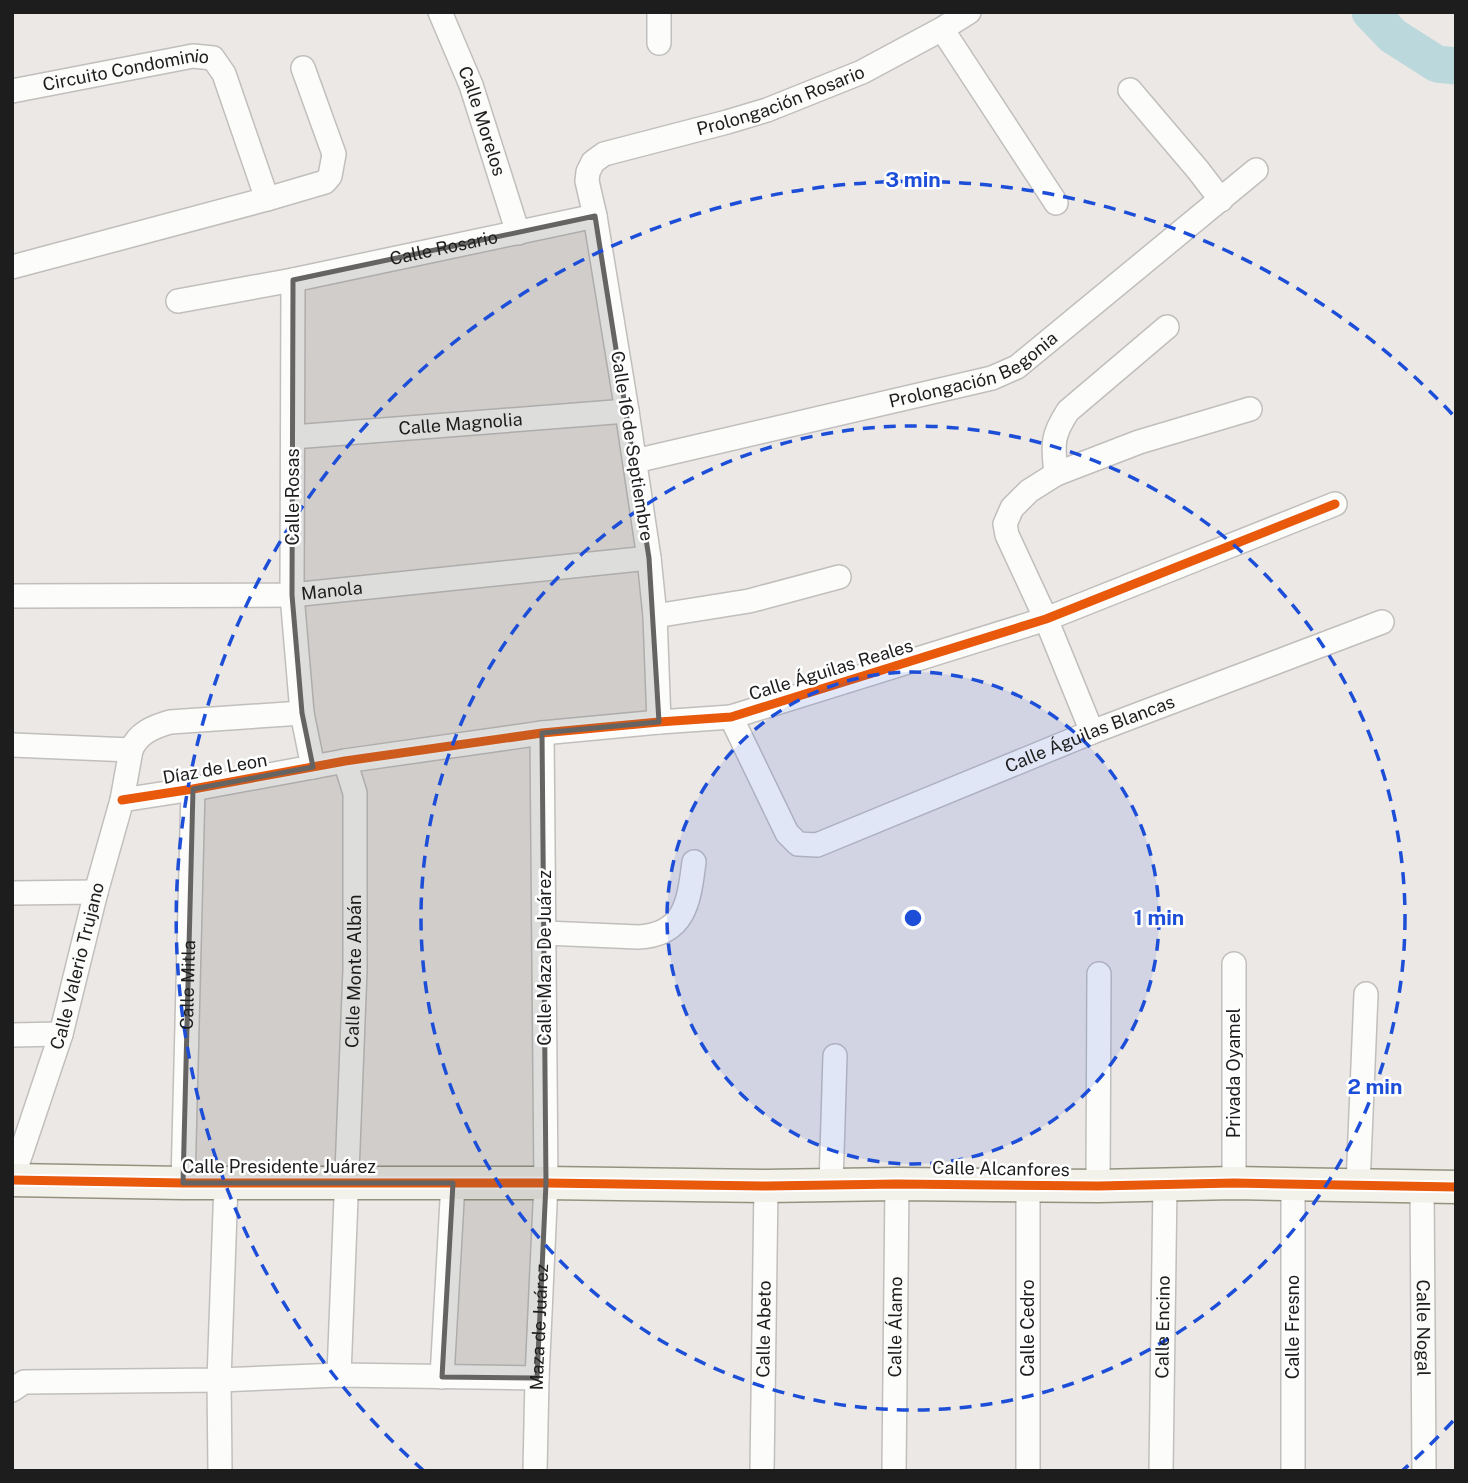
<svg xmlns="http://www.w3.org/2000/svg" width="1468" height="1483" font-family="'Public Sans',sans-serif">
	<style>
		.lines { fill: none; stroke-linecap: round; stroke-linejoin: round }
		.river { stroke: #bbd9dc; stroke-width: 37 }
		.street-casing { stroke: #c1bfbe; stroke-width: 26 }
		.secondary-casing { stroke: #94927f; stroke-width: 35 }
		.street { stroke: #fcfcfb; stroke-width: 23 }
		.secondary { stroke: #f2f1ea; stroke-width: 32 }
		.cycleway-casing { stroke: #fff; stroke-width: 13 }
		.cycleway { stroke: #e8590c; stroke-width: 9 }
		.marked { fill: #656463; fill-opacity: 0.2; stroke: #656463; stroke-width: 5; stroke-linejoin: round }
		.ring { fill: none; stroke: #1d4ed8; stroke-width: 3.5; stroke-dasharray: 12 9 }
		.labels { text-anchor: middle; stroke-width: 5; stroke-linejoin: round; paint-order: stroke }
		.street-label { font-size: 18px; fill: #1d1d1d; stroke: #fff }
		.centre { fill: #1d4ed8; stroke: #fff; stroke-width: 3.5 }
		.ring-label { font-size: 21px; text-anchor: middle; font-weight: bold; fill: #1d4ed8; stroke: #fff; stroke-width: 5; stroke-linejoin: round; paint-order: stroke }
	</style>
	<rect width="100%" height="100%" fill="#ebe8e5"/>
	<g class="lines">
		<path class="river" d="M 1370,12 L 1393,36 L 1437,64 L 1456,66"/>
		<defs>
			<g id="street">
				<path id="s1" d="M 440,12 L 471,85 L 518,233"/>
				<path d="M 659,12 L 659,43"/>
				<path d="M 942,29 L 1056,203"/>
				<path d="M 1130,90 L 1198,170 L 1221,200"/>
				<path id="s2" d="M 12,91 L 193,56 L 213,58 L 224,74 L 267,199"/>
				<path d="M 12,267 L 267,199 L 325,182 L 330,176 L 334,154 L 303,68"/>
				<path d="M 293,280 L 292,595 L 302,713 L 313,767"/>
				<path id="s3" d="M 178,301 L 293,280 L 595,216"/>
				<path id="s4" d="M 293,437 L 627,411"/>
				<path id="s5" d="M 635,461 L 992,378 L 1017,367 L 1256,170"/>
				<path d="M 1056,474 C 1053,445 1051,437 1068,411 L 1167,327"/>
				<path id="s6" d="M 12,596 L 292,595 L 649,558"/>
				<path d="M 655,616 L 749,601 L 839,577"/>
				<path id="s7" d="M 731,717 L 787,833 L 798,844 L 817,845 L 1092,732 L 1382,622"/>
				<path id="s8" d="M 659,722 L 655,616 L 649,558 L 627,411 L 595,216 L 587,181 L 588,172 L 593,162 L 604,154 L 727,122 L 767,110 L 862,72 L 942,29 L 969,12"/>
				<path d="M 1092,732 L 1046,619 L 1007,535 L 1005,524 L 1012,508 L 1029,491 L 1056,474 L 1139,442 L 1250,409"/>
				<path d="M 12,745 L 131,750 C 138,733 153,727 170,722 L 302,713"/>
				<path d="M 122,800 L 193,789 L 345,761 L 542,733 L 659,722 L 731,717 L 1046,619 L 1335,504"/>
				<path d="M 12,893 L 96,892"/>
				<path d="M 545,933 L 638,937 C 686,935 689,900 694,862"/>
				<path d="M 12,1035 L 61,1034"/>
				<path id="s9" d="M 12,1180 L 61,1034 L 96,892 L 122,800 L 131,750"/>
				<path id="s10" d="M 183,1183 L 193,789"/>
				<path d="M 1234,1183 L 1234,964"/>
				<path d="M 1293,1184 L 1293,1471"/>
				<path d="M 831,1185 L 835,1056"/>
				<path d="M 1028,1185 L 1028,1471"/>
				<path d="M 1358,1185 L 1366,994"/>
				<path d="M 1098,1186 L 1099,974"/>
				<path id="s11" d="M 1422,1186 L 1424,1471"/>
				<path id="s12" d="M 339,1375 L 355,970 L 355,793 L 345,761"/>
				<path d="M 442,1377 L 453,1183"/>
				<path d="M 12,1390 L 24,1382 L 219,1380 L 339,1375 L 537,1378"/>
				<path d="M 220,1471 L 219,1380 L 226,1183"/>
				<path id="s13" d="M 535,1471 L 537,1378 L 546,1183 L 542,733"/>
				<path id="s14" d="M 762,1471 L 766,1186"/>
				<path id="s15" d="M 894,1471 L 897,1184"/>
				<path id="s16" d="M 1161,1471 L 1165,1184"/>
			</g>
			<path id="secondary" d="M 12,1180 L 183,1183 L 546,1183 L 766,1186 L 897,1184 L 1098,1186 L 1234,1183 L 1456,1187"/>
		</defs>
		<use href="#street" class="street-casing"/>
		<use href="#secondary" class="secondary-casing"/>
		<use href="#street" class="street"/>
		<use href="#secondary" class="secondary"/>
		<defs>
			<g id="cycleway">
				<path d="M 122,800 L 193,789 L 345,761 L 542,733 L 659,722 L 731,717 L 1046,619 L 1335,504"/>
				<path d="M 12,1180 L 183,1183 L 546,1183 L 766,1186 L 897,1184 L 1098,1186 L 1234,1183 L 1456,1187"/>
			</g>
		</defs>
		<use href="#cycleway" class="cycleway-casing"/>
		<use href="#cycleway" class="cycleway"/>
	</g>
	<path class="marked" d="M 595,216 L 649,558 L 659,722 L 542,733 L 546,1183 L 537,1378 L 442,1377 L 453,1183 L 183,1183 L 193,789 L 313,767 L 302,713 L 292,595 L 293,280 Z"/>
	<circle cx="913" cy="918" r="246" fill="#1d4ed8" fill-opacity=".12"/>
	<g class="ring">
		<circle cx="913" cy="918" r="246"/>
		<circle cx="913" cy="918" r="492"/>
		<path d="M1453 1421A738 738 0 0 1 1402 1471M424 1471A738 738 0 1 1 1453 415"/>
	</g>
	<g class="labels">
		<g class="street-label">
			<text dy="6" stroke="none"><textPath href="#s2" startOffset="116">Circuito Condominio</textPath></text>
			<text dy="6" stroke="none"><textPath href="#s8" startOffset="765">Prolongación Rosario</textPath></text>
			<text dy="6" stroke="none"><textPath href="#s1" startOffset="117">Calle Morelos</textPath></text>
			<text dy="6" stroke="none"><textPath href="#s3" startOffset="271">Calle Rosario</textPath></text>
			<text dy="6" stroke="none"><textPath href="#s5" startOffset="352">Prolongación Begonia</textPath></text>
			<text dy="6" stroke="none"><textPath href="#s4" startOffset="168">Calle Magnolia</textPath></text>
			<text transform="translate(632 446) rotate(81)" y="6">Calle 16 de Septiembre</text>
			<text transform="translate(293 497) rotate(-90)" y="6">Calle Rosas</text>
			<text dy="6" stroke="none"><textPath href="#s6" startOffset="320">Manola</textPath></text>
			<text transform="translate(831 670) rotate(-17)" y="6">Calle Águilas Reales</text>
			<text dy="6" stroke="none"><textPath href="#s7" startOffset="458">Calle Águilas Blancas</textPath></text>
			<text transform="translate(215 769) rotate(-10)" y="6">Díaz de Leon</text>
			<text transform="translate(545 958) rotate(-90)" y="6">Calle Maza De Juárez</text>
			<text dy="6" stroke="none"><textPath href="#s9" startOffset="224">Calle Valerio Trujano</textPath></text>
			<text dy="6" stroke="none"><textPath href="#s12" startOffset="404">Calle Monte Albán</textPath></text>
			<text dy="6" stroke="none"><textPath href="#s10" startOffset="198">Calle Mitla</textPath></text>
			<text transform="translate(1234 1073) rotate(-90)" y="6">Privada Oyamel</text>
			<text x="279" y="1173">Calle Presidente Juárez</text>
			<text transform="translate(1001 1169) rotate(1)" y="6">Calle Alcanfores</text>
			<text dy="6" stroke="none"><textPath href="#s13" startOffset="144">Maza de Juárez</textPath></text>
			<text dy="6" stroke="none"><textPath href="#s15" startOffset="144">Calle Álamo</textPath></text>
			<text dy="6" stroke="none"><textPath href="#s16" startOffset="144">Calle Encino</textPath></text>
			<text transform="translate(1293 1327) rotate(-90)" y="6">Calle Fresno</text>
			<text transform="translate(1028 1328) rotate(-90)" y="6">Calle Cedro</text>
			<text dy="6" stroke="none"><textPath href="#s11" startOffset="142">Calle Nogal</textPath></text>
			<text dy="6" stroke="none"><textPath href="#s14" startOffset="142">Calle Abeto</textPath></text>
		</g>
	</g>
	<circle cx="913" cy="918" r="10" class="centre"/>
	<g class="ring-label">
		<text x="913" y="187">3 min</text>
		<text x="1159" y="925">1 min</text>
		<text x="1375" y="1094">2 min</text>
	</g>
	<rect width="1468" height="1483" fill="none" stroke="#1d1d1d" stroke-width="28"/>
</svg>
